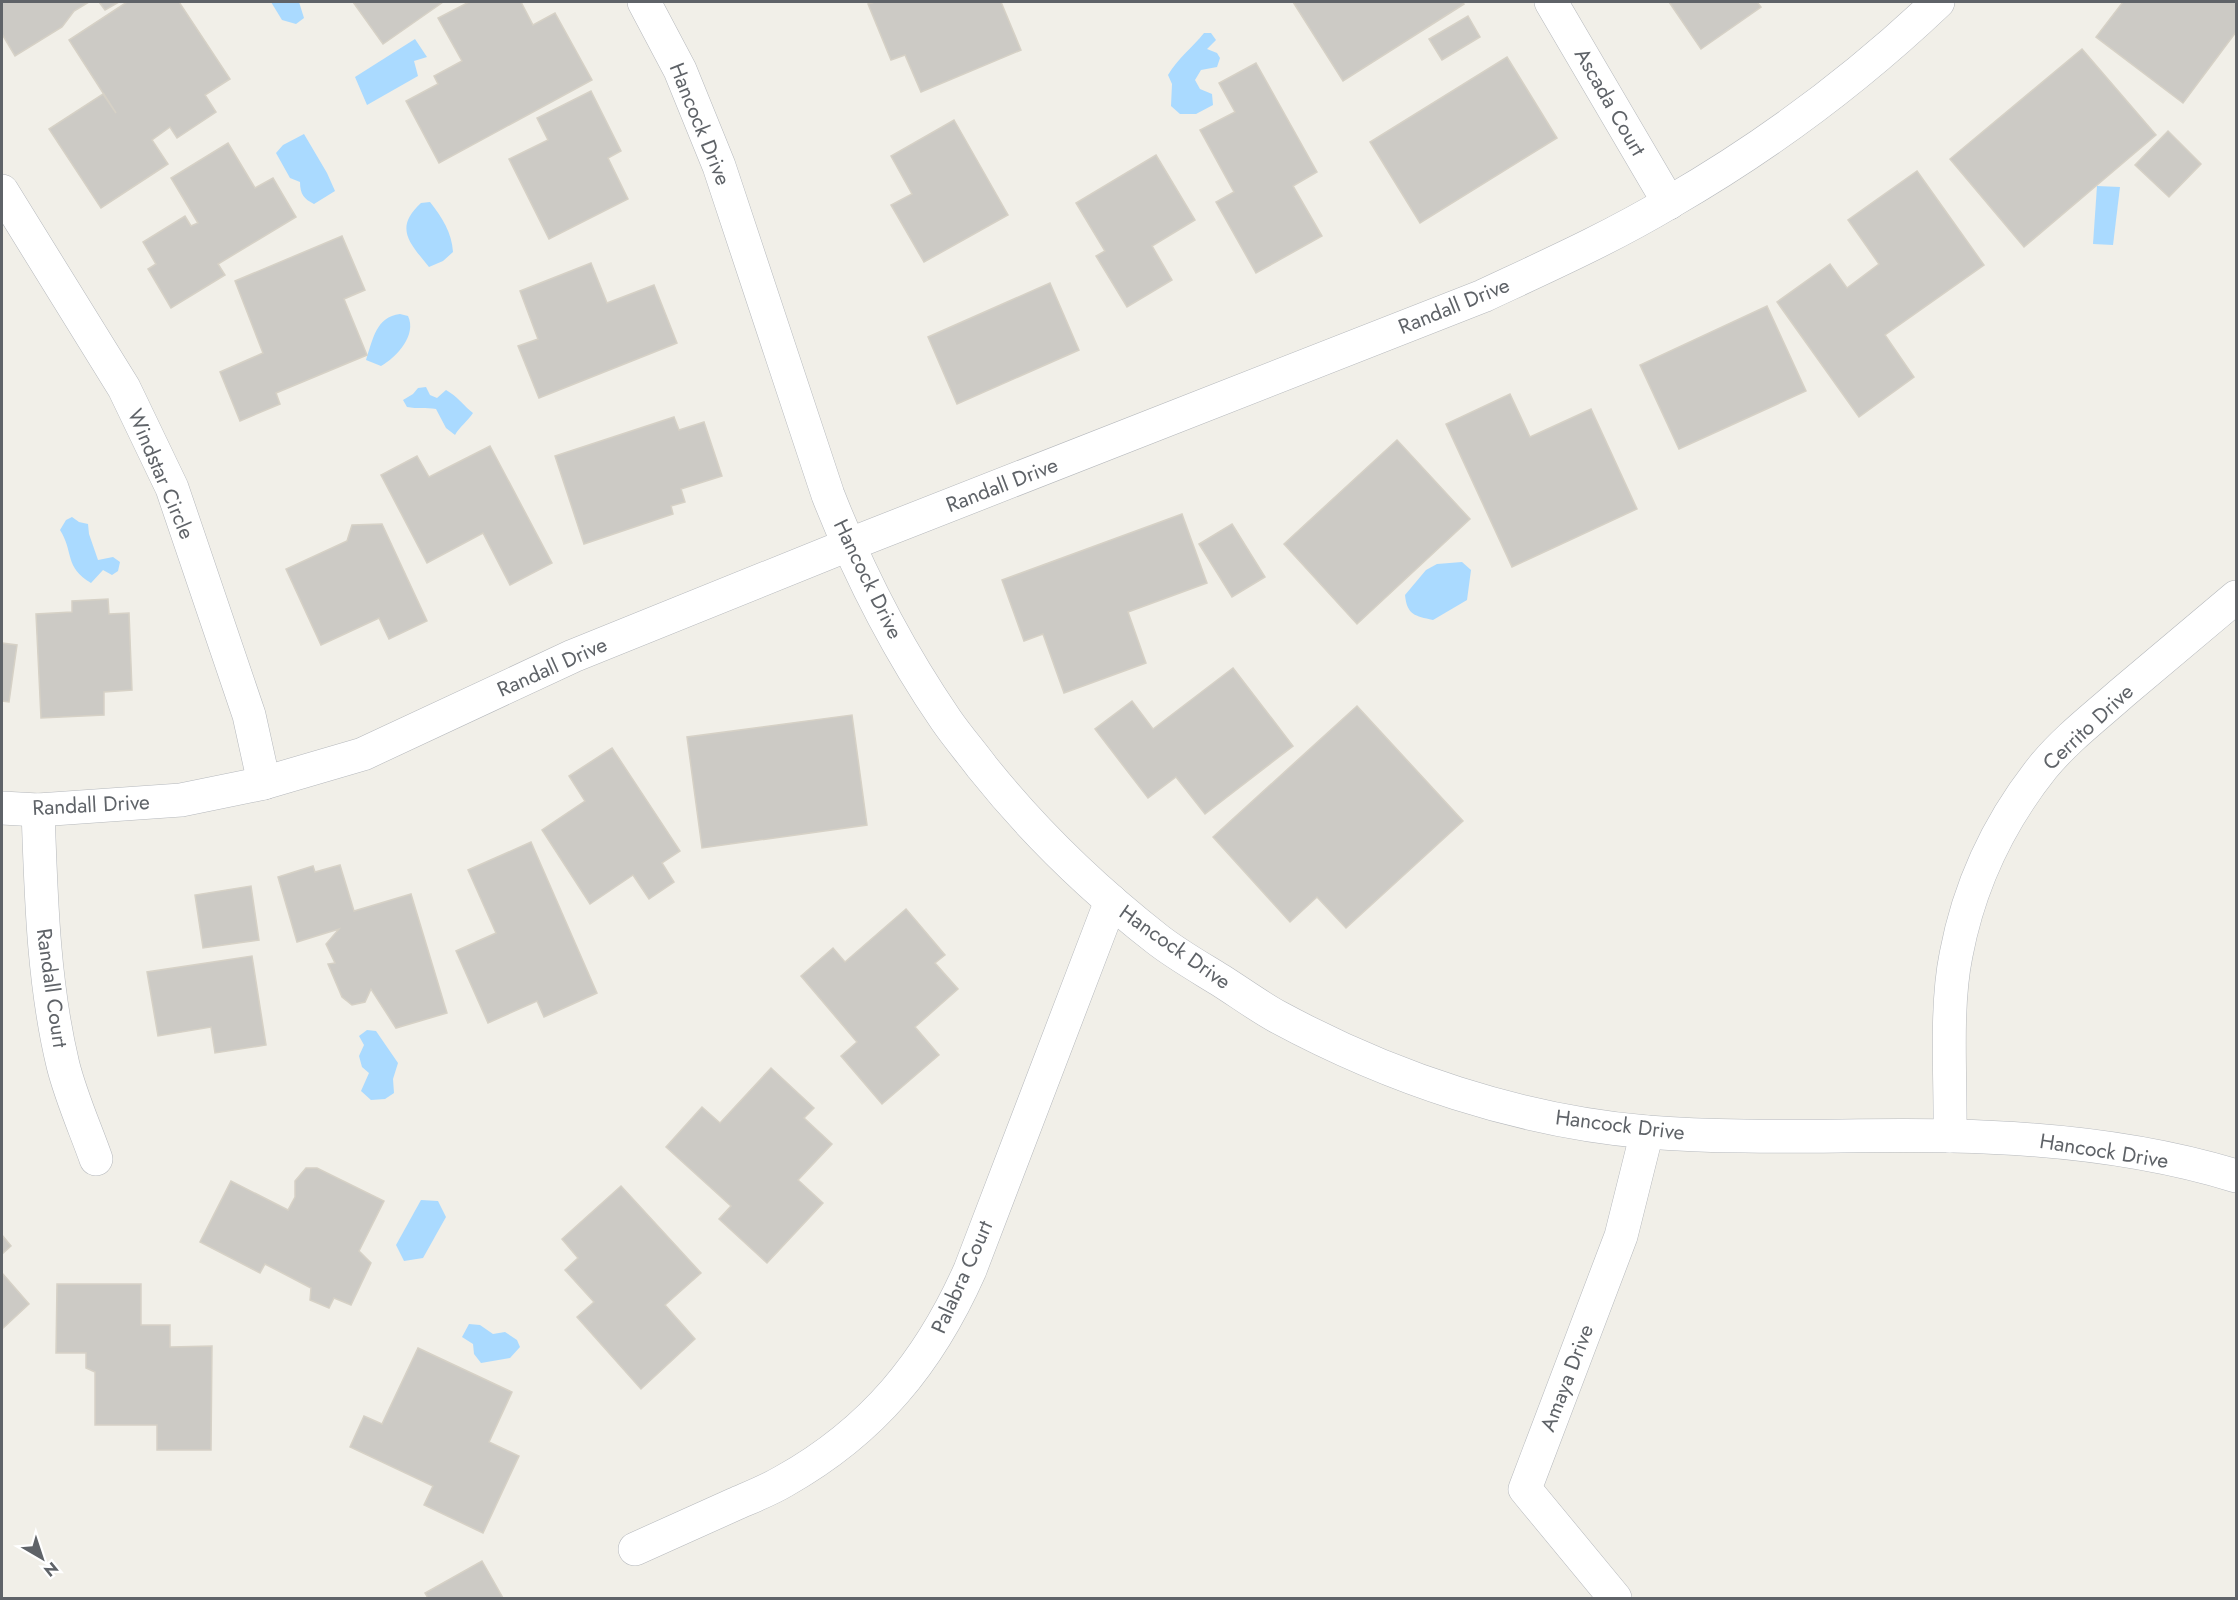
<svg xmlns="http://www.w3.org/2000/svg" width="2238" height="1600" font-family="Jost,sans-serif">
	<style>
		.water { fill: #aadaff }
		.building { fill: #cccac5; stroke: #d6d1c6; stroke-width: 1.5 }
		.lines { fill: none; stroke-linecap: round; stroke-linejoin: round }
		.minor-casing { stroke: #b5b8bc; stroke-width: 34 }
		.minor { stroke: #fff; stroke-width: 33 }
		.labels { text-anchor: middle; stroke-width: 4.5; stroke-linejoin: round; paint-order: stroke }
		.street-label { font-size: 21px; fill: #5f6368; stroke: #fff }
	</style>
	<rect width="100%" height="100%" fill="#f1efe8"/>
	<g class="water">
		<path d="M 271,2 L 299,2 L 304,18 L 296,24 L 282,20 Z"/>
		<path d="M 1204,33 L 1211,33 L 1216,40 L 1207,49 L 1217,53 L 1220,58 L 1217,67 L 1201,70 L 1195,80 L 1200,89 L 1212,94 L 1213,105 L 1196,114 L 1180,114 L 1171,106 L 1172,84 L 1168,75 C 1178,58 1192,48 1204,33 Z"/>
		<path d="M 415,39 L 427,57 L 414,61 L 418,76 L 367,105 L 355,77 Z"/>
		<path d="M 304,134 L 327,173 L 335,191 L 314,204 C 304,199 300,194 300,182 L 290,178 L 276,153 L 283,145 Z"/>
		<path d="M 2097,186 L 2120,187 L 2113,245 L 2093,244 Z"/>
		<path d="M 430,202 C 442,217 452,233 453,252 L 443,261 L 429,267 C 409,242 394,228 421,203 Z"/>
		<path d="M 400,314 L 408,316 C 417,335 397,357 381,366 L 366,360 C 373,339 376,317 400,314 Z"/>
		<path d="M 426,387 L 430,395 L 437,398 L 446,390 C 457,396 463,405 473,413 C 468,421 460,426 455,435 L 446,428 L 436,409 C 426,407 417,409 407,407 L 403,400 L 413,394 L 418,388 Z"/>
		<path d="M 72,517 L 79,522 L 88,524 L 89,534 L 98,560 L 113,557 L 120,562 L 118,571 L 112,575 L 103,570 L 91,583 C 64,567 74,552 60,530 L 66,520 Z"/>
		<path d="M 1462,562 L 1471,570 L 1467,600 L 1433,620 C 1415,616 1407,615 1405,595 L 1426,570 L 1437,564 Z"/>
		<path d="M 367,1030 L 376,1031 L 398,1063 L 393,1079 L 394,1093 L 385,1099 L 371,1100 L 361,1091 L 369,1073 L 362,1067 L 359,1056 L 364,1045 L 359,1036 Z"/>
		<path d="M 421,1200 L 438,1201 L 446,1217 L 423,1258 L 404,1261 L 396,1245 Z"/>
		<path d="M 469,1324 L 480,1325 L 493,1334 L 505,1332 L 517,1340 L 520,1347 L 510,1358 L 481,1363 L 474,1354 L 473,1344 L 462,1337 Z"/>
	</g>
	<g class="building">
		<path d="M 2,2 L 89,2 L 74,11 L 62,27 L 15,56 L 2,34 Z"/>
		<path d="M 99,2 L 119,2 L 105,10 Z"/>
		<path d="M 127,2 L 179,2 L 230,79 L 205,95 L 216,112 L 177,138 L 170,127 L 152,140 L 168,164 L 101,208 L 49,129 L 103,94 L 116,113 L 69,40 Z"/>
		<path d="M 353,2 L 443,2 L 383,44 Z"/>
		<path d="M 469,2 L 521,2 L 533,25 L 555,13 L 592,80 L 439,163 L 406,101 L 438,84 L 434,76 L 462,61 L 438,18 Z"/>
		<path d="M 875,2 L 1001,2 L 1021,50 L 921,92 L 905,55 L 891,60 L 868,4 Z"/>
		<path d="M 1293,2 L 1462,2 L 1464,4 L 1343,81 Z"/>
		<path d="M 1669,2 L 1757,2 L 1761,7 L 1701,49 Z"/>
		<path d="M 2123,2 L 2236,2 L 2236,32 L 2183,103 L 2096,37 Z"/>
		<path d="M 1468,16 L 1480,37 L 1442,60 L 1429,39 Z"/>
		<path d="M 2082,49 L 2156,135 L 2024,247 L 1950,159 Z"/>
		<path d="M 1507,57 L 1557,138 L 1420,223 L 1370,142 Z"/>
		<path d="M 1256,63 L 1317,172 L 1293,186 L 1322,236 L 1256,273 L 1216,202 L 1234,192 L 1200,130 L 1235,112 L 1219,83 Z"/>
		<path d="M 591,91 L 621,151 L 608,158 L 628,199 L 549,239 L 509,159 L 548,140 L 537,118 Z"/>
		<path d="M 954,120 L 1008,215 L 924,262 L 891,205 L 912,194 L 891,156 Z"/>
		<path d="M 2168,131 L 2201,164 L 2169,197 L 2135,165 Z"/>
		<path d="M 228,143 L 255,188 L 273,178 L 296,217 L 218,264 L 225,275 L 171,308 L 148,269 L 156,264 L 143,242 L 185,216 L 191,226 L 198,223 L 171,178 Z"/>
		<path d="M 1156,155 L 1195,220 L 1152,246 L 1172,280 L 1127,307 L 1096,256 L 1105,251 L 1076,203 Z"/>
		<path d="M 1917,171 L 1984,265 L 1885,335 L 1914,377 L 1859,417 L 1777,302 L 1830,264 L 1847,288 L 1879,264 L 1848,220 Z"/>
		<path d="M 342,236 L 365,290 L 344,299 L 367,355 L 276,393 L 280,404 L 240,421 L 220,372 L 263,353 L 235,281 Z"/>
		<path d="M 591,263 L 607,303 L 654,285 L 677,343 L 539,398 L 518,346 L 538,339 L 520,291 Z"/>
		<path d="M 1050,283 L 1079,350 L 957,404 L 928,337 Z"/>
		<path d="M 1767,306 L 1806,391 L 1679,449 L 1640,365 Z"/>
		<path d="M 1510,394 L 1530,437 L 1591,409 L 1637,509 L 1512,567 L 1446,424 Z"/>
		<path d="M 674,417 L 679,430 L 704,422 L 722,476 L 681,489 L 685,502 L 671,506 L 673,514 L 584,544 L 555,456 Z"/>
		<path d="M 1397,440 L 1470,519 L 1357,624 L 1284,544 Z"/>
		<path d="M 490,446 L 552,563 L 510,585 L 483,533 L 427,563 L 381,475 L 417,456 L 429,477 Z"/>
		<path d="M 1182,514 L 1207,583 L 1128,612 L 1146,663 L 1064,693 L 1043,634 L 1024,641 L 1002,580 Z"/>
		<path d="M 382,524 L 427,621 L 389,639 L 379,618 L 321,645 L 286,569 L 347,541 L 352,525 Z"/>
		<path d="M 1232,524 L 1265,577 L 1232,597 L 1199,544 Z"/>
		<path d="M 108,599 L 109,614 L 129,613 L 132,690 L 104,692 L 104,715 L 41,718 L 36,614 L 72,612 L 72,601 Z"/>
		<path d="M 2,643 L 17,645 L 9,702 L 2,701 Z"/>
		<path d="M 1233,668 L 1293,746 L 1205,814 L 1176,777 L 1148,798 L 1095,729 L 1132,701 L 1153,729 Z"/>
		<path d="M 1357,706 L 1463,821 L 1346,928 L 1317,897 L 1290,922 L 1213,837 Z"/>
		<path d="M 852,715 L 867,825 L 702,848 L 687,737 Z"/>
		<path d="M 612,748 L 680,851 L 662,863 L 674,882 L 649,899 L 633,875 L 590,904 L 542,830 L 585,801 L 569,776 Z"/>
		<path d="M 531,842 L 597,993 L 544,1017 L 537,1001 L 488,1023 L 456,951 L 496,933 L 468,870 Z"/>
		<path d="M 340,865 L 354,911 L 411,894 L 447,1013 L 396,1028 L 371,989 L 365,1002 L 352,1005 L 342,997 L 328,964 L 335,963 L 326,944 L 339,929 L 297,942 L 278,877 L 313,866 L 315,872 Z"/>
		<path d="M 251,886 L 259,940 L 203,948 L 195,895 Z"/>
		<path d="M 906,909 L 945,955 L 935,963 L 958,989 L 915,1027 L 939,1055 L 882,1104 L 841,1056 L 857,1042 L 801,976 L 833,948 L 845,962 Z"/>
		<path d="M 252,956 L 266,1045 L 215,1053 L 211,1027 L 158,1036 L 147,972 Z"/>
		<path d="M 771,1068 L 814,1108 L 804,1118 L 832,1144 L 798,1180 L 823,1203 L 767,1263 L 719,1219 L 731,1206 L 666,1147 L 702,1107 L 720,1123 Z"/>
		<path d="M 306,1168 L 317,1168 L 384,1201 L 359,1251 L 371,1263 L 351,1305 L 334,1298 L 329,1308 L 310,1300 L 311,1288 L 265,1264 L 260,1273 L 200,1242 L 231,1181 L 288,1210 L 295,1197 L 295,1181 Z"/>
		<path d="M 621,1186 L 701,1273 L 665,1305 L 695,1339 L 641,1389 L 577,1317 L 594,1302 L 565,1270 L 578,1258 L 562,1239 Z"/>
		<path d="M 2,1235 L 11,1246 L 2,1254 Z"/>
		<path d="M 2,1273 L 29,1304 L 2,1329 Z"/>
		<path d="M 57,1284 L 141,1284 L 141,1325 L 170,1325 L 170,1347 L 212,1346 L 211,1450 L 157,1450 L 157,1425 L 95,1425 L 95,1372 L 86,1368 L 86,1353 L 56,1353 Z"/>
		<path d="M 418,1348 L 512,1392 L 489,1442 L 519,1456 L 483,1533 L 424,1505 L 433,1486 L 350,1447 L 364,1416 L 382,1424 Z"/>
		<path d="M 482,1561 L 503,1598 L 428,1598 L 425,1593 Z"/>
	</g>
	<g class="lines">
		<defs>
			<g id="minor">
				<path d="M 644,2 L 680,70 L 719,166 L 828,495 C 859,574 898,650 946,720 C 957,736 970,751 982,767 C 1033,831 1092,888 1157,939 C 1176,954 1199,967 1220,980 C 1239,992 1258,1006 1278,1017 C 1391,1078 1519,1121 1647,1132 C 1749,1140 1851,1134 1952,1136 C 2048,1138 2145,1148 2236,1176"/>
				<path d="M 1551,2 L 1669,203"/>
				<path d="M 2,191 L 124,388 L 172,488 L 249,715 L 264,783"/>
				<path d="M 2,808 L 38,810 L 181,800 L 264,783 L 363,754 L 573,656 L 848,545 L 1483,296 C 1547,266 1610,238 1670,202 C 1767,146 1857,79 1938,2"/>
				<path d="M 38,810 C 41,895 43,982 63,1065 C 71,1097 85,1128 96,1159"/>
				<path d="M 1950,1136 C 1951,1079 1945,1009 1956,955 C 1969,886 1999,822 2043,767 C 2066,739 2095,717 2122,693 C 2160,661 2198,629 2236,597"/>
				<path d="M 635,1549 C 668,1534 702,1519 735,1504 C 751,1497 769,1490 784,1481 C 873,1431 929,1362 970,1270 L 1111,901"/>
				<path d="M 1615,1598 L 1525,1489 L 1621,1236 L 1647,1132"/>
			</g>
		</defs>
		<use href="#minor" class="minor-casing"/>
		<use href="#minor" class="minor"/>
	</g>
	<g class="labels">
		<g class="street-label">
			<text transform="translate(1610 102) rotate(60)" y="7">Ascada Court</text>
			<text transform="translate(700 124) rotate(68)" y="7">Hancock Drive</text>
			<text transform="translate(1454 306) rotate(-22)" y="7">Randall Drive</text>
			<text transform="translate(161 474) rotate(67)" y="7">Windstar Circle</text>
			<text transform="translate(1002 485) rotate(-21)" y="7">Randall Drive</text>
			<text transform="translate(868 579) rotate(64)" y="7">Hancock Drive</text>
			<text transform="translate(552 667) rotate(-24)" y="7">Randall Drive</text>
			<text transform="translate(2088 727) rotate(-43)" y="7">Cerrito Drive</text>
			<text transform="translate(91 805) rotate(-3)" y="7">Randall Drive</text>
			<text transform="translate(1175 947) rotate(35)" y="7">Hancock Drive</text>
			<text transform="translate(52 988) rotate(82)" y="7">Randall Court</text>
			<text transform="translate(1620 1125) rotate(7)" y="7">Hancock Drive</text>
			<text transform="translate(2104 1151) rotate(9)" y="7">Hancock Drive</text>
			<text transform="translate(962 1277) rotate(-66)" y="7">Palabra Court</text>
			<text transform="translate(1567 1378) rotate(-69)" y="7">Amaya Drive</text>
		</g>
	</g>
	<rect width="2238" height="1600" fill="none" stroke="#5f6368" stroke-width="6"/>
	<g transform="translate(42 1558) rotate(141)" stroke="#ffffff" stroke-width="4.5" paint-order="stroke">
	<path d="M0-4.5L10 22L0 15L-10 22Z" fill="#5f6368"/>
	<text y="-9" font-size="16" font-weight="bold" text-anchor="middle" fill="#5f6368">N</text>
	</g>
</svg>
